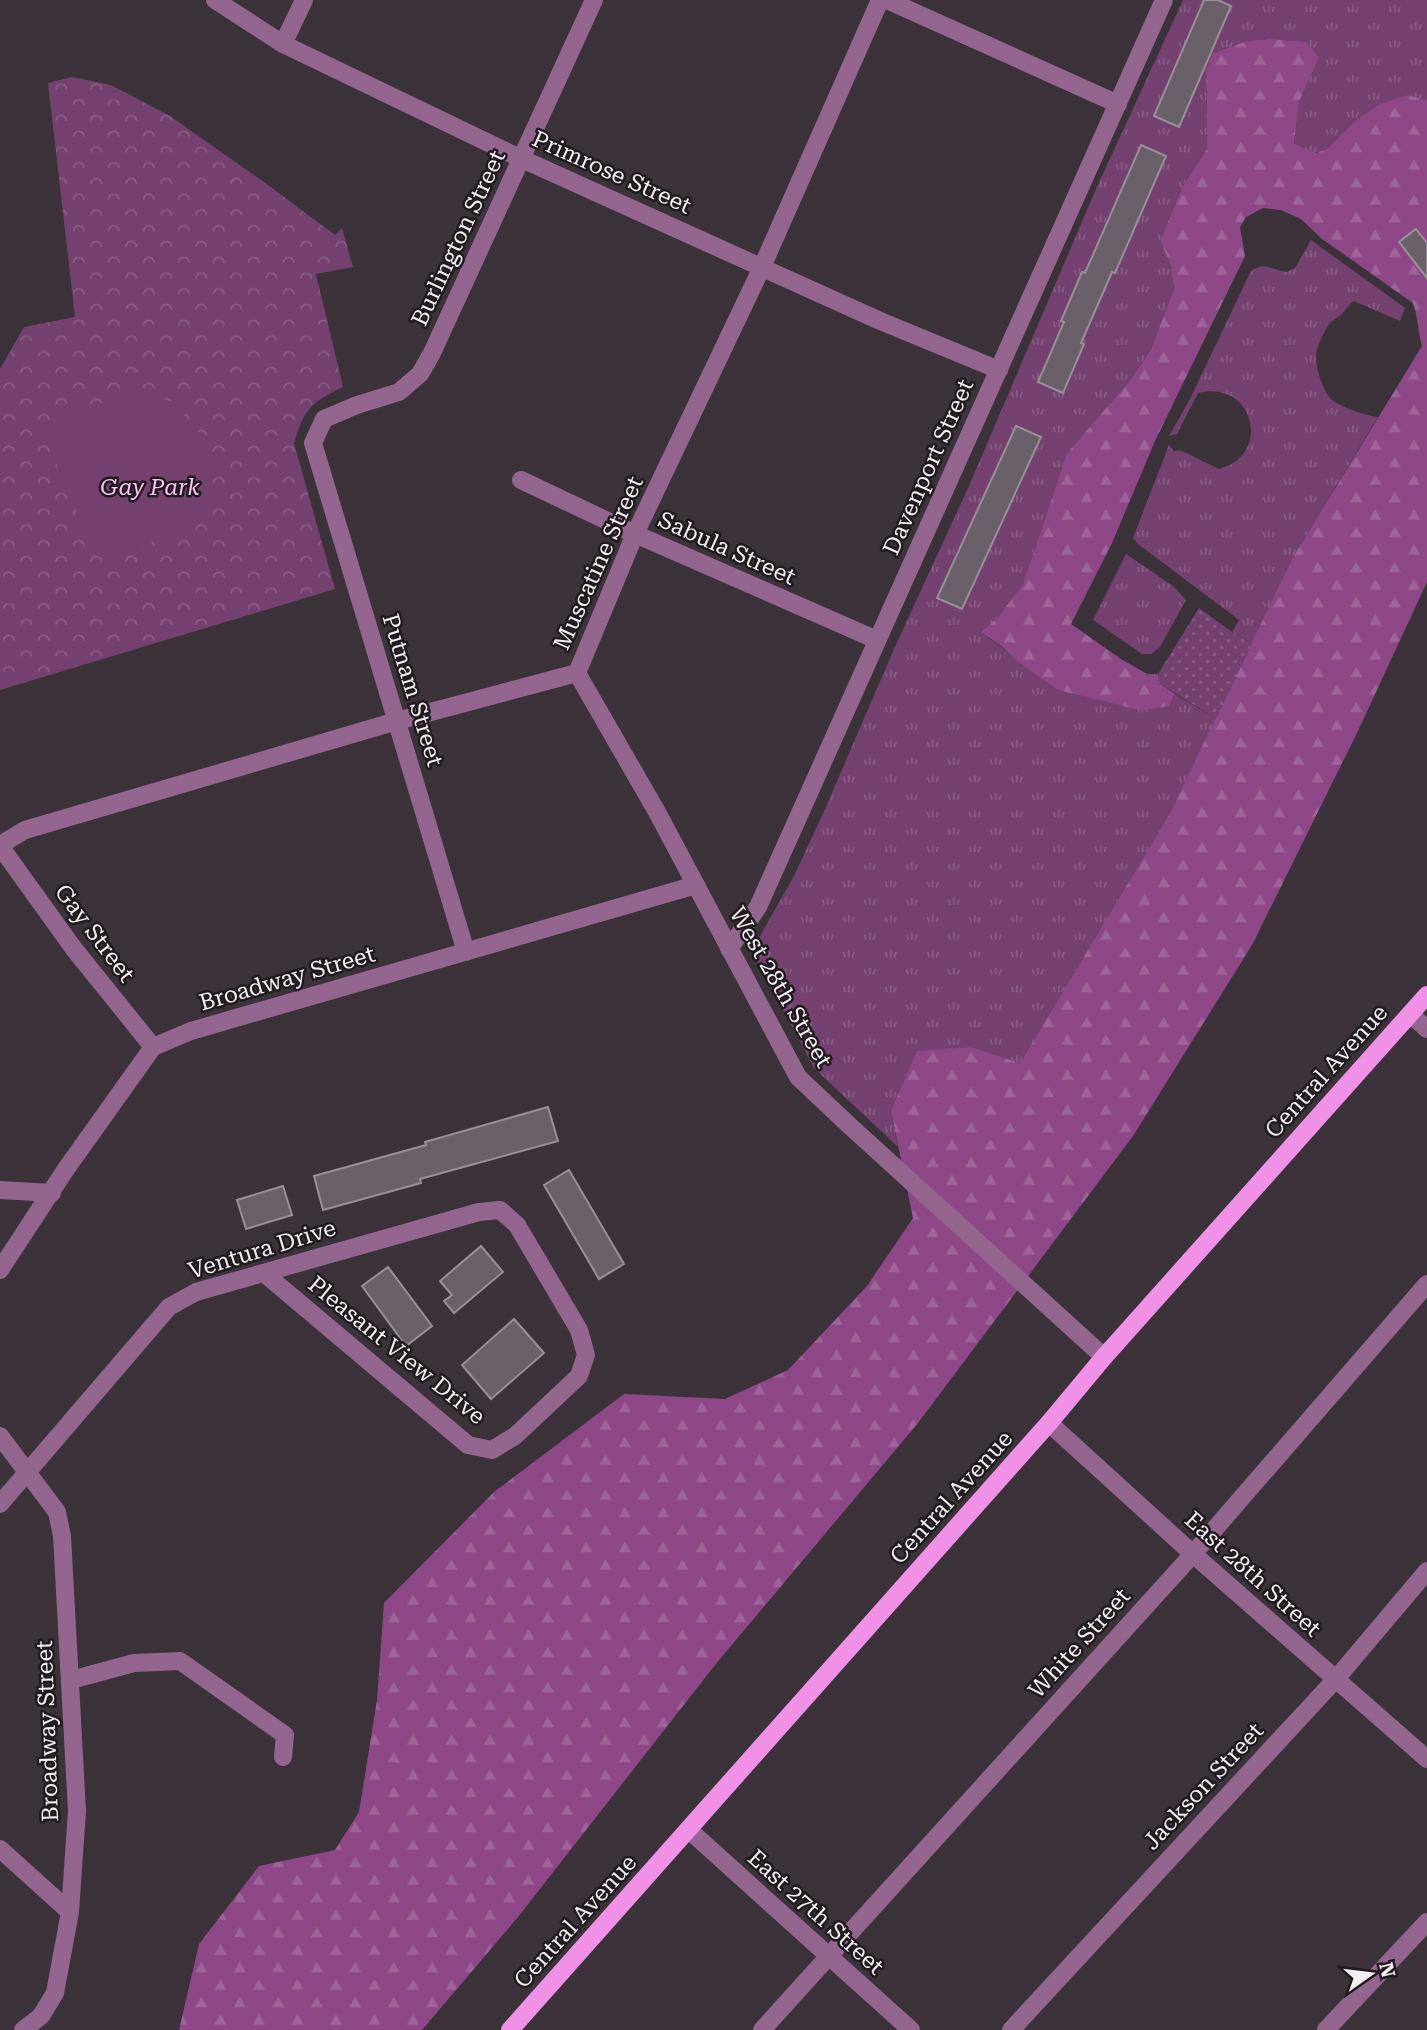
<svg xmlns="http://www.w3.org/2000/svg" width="1427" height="2030" font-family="'Roboto Serif',serif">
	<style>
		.grass { fill: url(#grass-tufts) }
		.forest { fill: url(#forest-firs) }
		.park { fill: url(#park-crowns) }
		.garden { fill: url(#garden-dots) }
		.pitch { fill: #744170 }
		.building { fill: #6a6069; stroke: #998f98; stroke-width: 2 }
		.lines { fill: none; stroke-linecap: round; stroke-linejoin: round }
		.minor { stroke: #93658f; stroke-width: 18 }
		.major { stroke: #f090e7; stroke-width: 18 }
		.labels { text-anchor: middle; stroke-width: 5; stroke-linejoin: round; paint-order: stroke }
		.street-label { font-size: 23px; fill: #f4eef3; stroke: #1f1b1f }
		.park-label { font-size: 23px; font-style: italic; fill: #fbc1f5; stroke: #1f1b1f }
	</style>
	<defs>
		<pattern id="grass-tufts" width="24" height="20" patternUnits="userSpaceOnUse" patternTransform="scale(1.75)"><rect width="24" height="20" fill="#744170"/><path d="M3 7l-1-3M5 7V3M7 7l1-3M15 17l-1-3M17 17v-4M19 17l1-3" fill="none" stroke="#885d85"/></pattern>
		<pattern id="forest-firs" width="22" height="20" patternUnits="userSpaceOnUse" patternTransform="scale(1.75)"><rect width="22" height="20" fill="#8e4888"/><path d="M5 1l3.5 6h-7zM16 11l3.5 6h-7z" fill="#9e6399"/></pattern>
		<pattern id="park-crowns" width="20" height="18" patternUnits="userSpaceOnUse" patternTransform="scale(1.75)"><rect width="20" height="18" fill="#744170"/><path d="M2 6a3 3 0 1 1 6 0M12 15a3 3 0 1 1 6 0" fill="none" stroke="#885d85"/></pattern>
		<pattern id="garden-dots" width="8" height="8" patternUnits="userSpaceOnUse" patternTransform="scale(1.75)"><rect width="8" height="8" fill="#744170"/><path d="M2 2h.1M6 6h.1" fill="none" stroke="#885d85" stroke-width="1.8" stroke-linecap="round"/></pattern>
	</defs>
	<rect width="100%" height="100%" fill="#3b323a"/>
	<g class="grass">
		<path d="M 1183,0 L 1427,0 L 1427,100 L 1408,95 L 1353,123 L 1328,148 L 1318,153 L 1294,145 L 1299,102 L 1319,58 L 1268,39 L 1247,41 L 1213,53 L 1206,70 L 1207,149 L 1182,187 L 1160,241 L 1170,263 L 1174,289 L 1151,349 L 1132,378 L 1067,453 L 1023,584 L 998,617 L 981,632 L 1058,690 L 1142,711 L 1169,706 L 1175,694 L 1216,719 L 1170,813 L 1020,1063 L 972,1047 L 891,1111 L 898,1147 L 814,1068 L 754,955 L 758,940 L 795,874 L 825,809 L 894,649 L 969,486 L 1096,189 Z"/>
		<path d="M 1311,240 L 1405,308 L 1400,321 L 1354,301 C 1349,305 1347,308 1343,313 C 1340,317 1334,319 1330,323 C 1324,331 1318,344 1316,354 C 1315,366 1323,392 1332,400 C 1340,407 1368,416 1378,417 L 1293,557 L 1252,644 L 1232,632 L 1239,620 L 1138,544 L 1133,538 L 1169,445 L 1174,451 L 1180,450 L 1219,469 C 1272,456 1255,379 1198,393 L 1177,434 L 1169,436 L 1190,399 L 1250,273 C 1261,260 1273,270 1287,272 L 1295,268 Z"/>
		<path d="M 1126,554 L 1173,586 L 1186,600 L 1160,647 L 1151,654 L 1142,654 L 1093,620 Z"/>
	</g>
	<path class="forest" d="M 1268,39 L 1306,42 L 1319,58 L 1299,102 L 1294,144 L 1317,153 L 1328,148 L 1353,123 L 1380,104 L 1408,95 L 1427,100 L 1427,582 L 1357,733 L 1252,945 L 1133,1136 L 918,1423 L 715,1665 L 518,1917 L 422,2030 L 179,2030 L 199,1944 L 259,1866 L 335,1850 L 359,1812 L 377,1700 L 384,1603 L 494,1492 L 624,1394 L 725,1399 L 788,1370 L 867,1286 L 913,1218 L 891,1111 L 917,1051 L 972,1047 L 1020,1063 L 1170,813 L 1293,557 L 1422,346 C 1418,332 1418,317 1413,303 L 1322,239 L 1301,219 L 1281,210 L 1263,208 L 1246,217 L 1240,227 L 1245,256 L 1155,441 L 1112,543 L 1071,624 L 1121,659 L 1147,674 L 1158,674 L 1159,683 L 1175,694 L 1169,706 L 1142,711 L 1058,690 L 1021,664 L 1001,646 L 981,632 L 998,617 L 1023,584 L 1067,453 L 1132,378 L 1151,349 L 1174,289 L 1170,263 L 1160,241 L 1182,187 L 1207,149 L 1206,70 L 1213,53 L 1247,41 Z"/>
	<path class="park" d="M 72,77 L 111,85 L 170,116 L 264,182 L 335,235 L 342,228 L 353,267 L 316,274 L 343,387 C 311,403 305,407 294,443 L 335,589 L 0,690 L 0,369 L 24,327 L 75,317 L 48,83 Z"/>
	<path class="garden" d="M 1199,608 L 1232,632 L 1252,644 L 1216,719 L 1159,683 L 1158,674 Z"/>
	<path class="pitch" d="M 139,389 L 172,402 L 197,429 L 213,465 L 208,502 L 179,530 L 140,547 L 107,548 L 84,528 L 46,439 L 51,423 Z"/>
	<g class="building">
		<path d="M 1204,0 L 1218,0 L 1231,6 L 1179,127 L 1154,116 Z"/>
		<path d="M 1141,145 L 1166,156 L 1115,273 L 1112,272 L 1081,343 L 1084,344 L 1063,393 L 1038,382 L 1064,322 L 1061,321 L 1082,272 L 1085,273 Z"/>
		<path d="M 1416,229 L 1427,243 L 1427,278 L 1399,242 Z"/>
		<path d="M 1016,426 L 1041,437 L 962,609 L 937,598 Z"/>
		<path d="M 548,1107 L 558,1141 L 420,1179 L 421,1183 L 323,1210 L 314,1176 L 426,1145 L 425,1142 Z"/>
		<path d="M 569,1170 L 624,1264 L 599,1279 L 544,1185 Z"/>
		<path d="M 283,1186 L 292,1215 L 246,1229 L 237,1200 Z"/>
		<path d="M 481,1246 L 503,1272 L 454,1313 L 444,1301 L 452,1295 L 440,1281 Z"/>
		<path d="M 388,1267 L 432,1326 L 406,1346 L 362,1286 Z"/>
		<path d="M 514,1319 L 544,1353 L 491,1399 L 462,1365 Z"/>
	</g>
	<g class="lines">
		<g class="minor">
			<path d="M 215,0 L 283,44 L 522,159 L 878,320 L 999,370"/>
			<path d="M 887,0 L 1118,104"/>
			<path d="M 283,44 L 304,0"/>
			<path d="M 521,480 L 635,534 L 877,640"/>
			<path d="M 577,673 L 657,812 L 798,1077 L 851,1127 L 1104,1357"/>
			<path d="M 0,845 L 25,830 L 397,721 L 577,673 L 635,534 L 762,267 L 880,0"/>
			<path d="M 0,846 L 74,949 L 153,1047"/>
			<path d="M 729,949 L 758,907 L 1164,0"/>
			<path d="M 466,952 L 313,443 L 324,419 L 357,405 L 399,392 L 420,374 L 432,353 L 594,0"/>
			<path d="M 1410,1014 L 1427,1029"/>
			<path d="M 0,1190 L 52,1193"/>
			<path d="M 0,1270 L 66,1169 L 153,1047 L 191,1031 L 696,885"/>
			<path d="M 1049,1423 L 1193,1554 L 1427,1759"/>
			<path d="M 0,1436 L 57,1512 L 62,1536 L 77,1811 L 70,1912 L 55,1993 L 41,2016 L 23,2030"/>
			<path d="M 0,1504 L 169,1307 L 196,1292 L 479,1212 L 500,1210 L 517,1225 L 579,1330 L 586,1355 L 579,1376 L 515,1436 L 492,1450 L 468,1445 L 264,1273"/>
			<path d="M 71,1680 L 134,1663 L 180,1661 L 285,1735 L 283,1757"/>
			<path d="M 689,1830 L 911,2030"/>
			<path d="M 0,1849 L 70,1912"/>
			<path d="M 762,2030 L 1193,1554 L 1427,1284"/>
			<path d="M 1011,2030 L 1335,1680 L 1427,1571"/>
			<path d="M 1326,2030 L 1427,1922"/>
		</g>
		<path class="major" d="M 510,2030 L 1049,1423 L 1104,1357 L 1427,995"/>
	</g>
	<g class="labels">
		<g class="street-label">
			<text transform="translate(612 172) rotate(24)" y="8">Primrose Street</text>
			<text transform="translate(458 238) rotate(-65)" y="8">Burlington Street</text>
			<text transform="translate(928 467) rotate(-66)" y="8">Davenport Street</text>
			<text transform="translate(727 548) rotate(24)" y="8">Sabula Street</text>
			<text transform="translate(598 563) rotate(-66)" y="8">Muscatine Street</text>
			<text transform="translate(413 690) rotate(73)" y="8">Putnam Street</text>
			<text transform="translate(95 933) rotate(53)" y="8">Gay Street</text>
			<text transform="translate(287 978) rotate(-16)" y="8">Broadway Street</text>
			<text transform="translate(781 987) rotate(60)" y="8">West 28th Street</text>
			<text transform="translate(1326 1071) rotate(-48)" y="8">Central Avenue</text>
			<text transform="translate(262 1249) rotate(-17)" y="8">Ventura Drive</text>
			<text transform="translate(397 1350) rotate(39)" y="8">Pleasant View Drive</text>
			<text transform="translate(951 1497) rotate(-48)" y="8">Central Avenue</text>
			<text transform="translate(1253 1574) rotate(42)" y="8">East 28th Street</text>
			<text transform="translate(1079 1643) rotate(-48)" y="8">White Street</text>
			<text transform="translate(47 1731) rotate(-92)" y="8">Broadway Street</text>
			<text transform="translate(1203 1786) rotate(-47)" y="8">Jackson Street</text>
			<text transform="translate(816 1912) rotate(42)" y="8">East 27th Street</text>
			<text transform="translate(575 1921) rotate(-48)" y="8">Central Avenue</text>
		</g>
		<g class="park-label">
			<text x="150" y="495">Gay Park</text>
		</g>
	</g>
	<g transform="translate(1371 1974) rotate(76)" stroke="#1f1b1f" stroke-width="5" paint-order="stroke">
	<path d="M0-5L12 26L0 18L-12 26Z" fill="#f4eef3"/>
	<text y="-10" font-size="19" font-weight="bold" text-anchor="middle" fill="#f4eef3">N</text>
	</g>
</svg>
